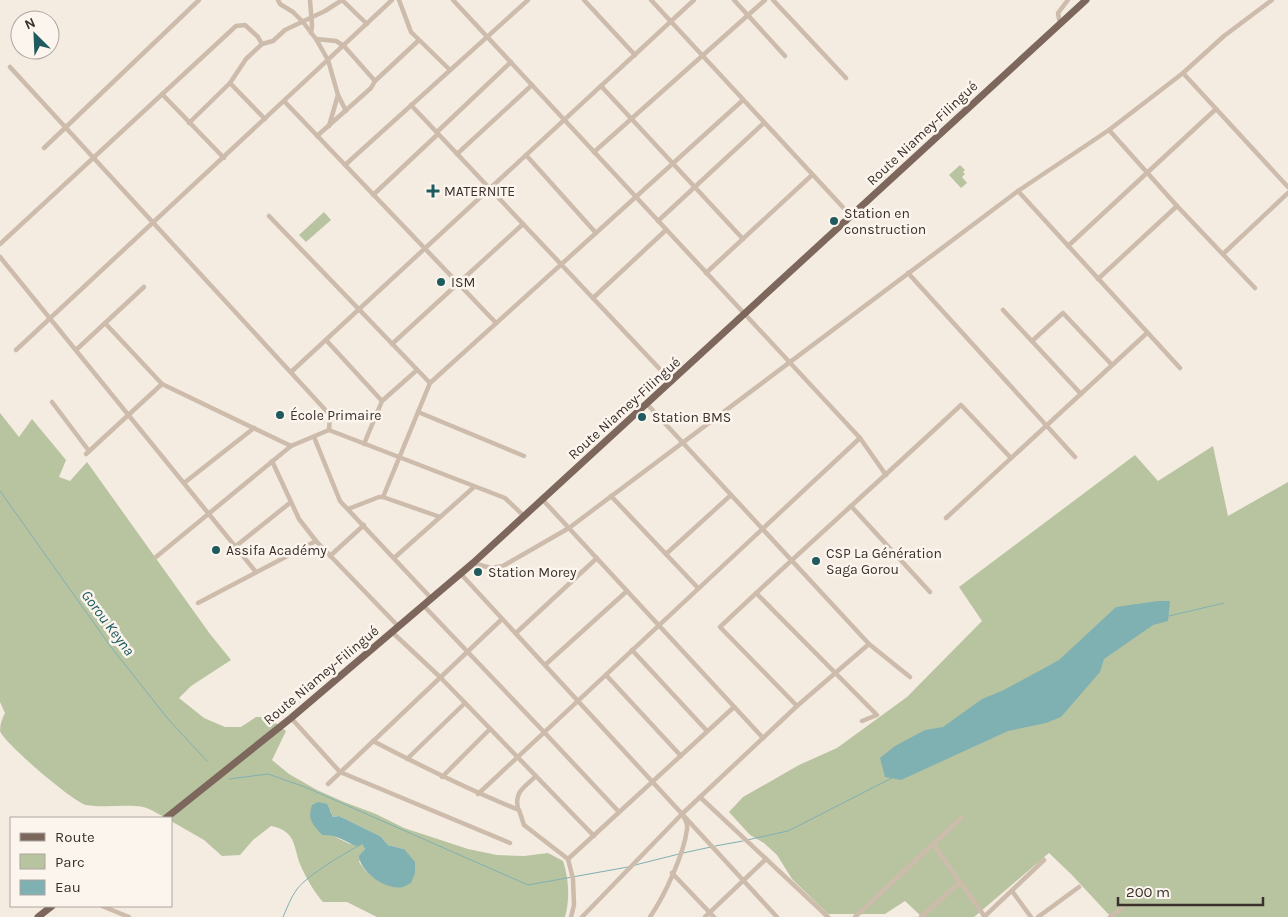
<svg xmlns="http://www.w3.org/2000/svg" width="1288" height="917" font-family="Karla,sans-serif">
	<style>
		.green { fill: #b8c4a0; fill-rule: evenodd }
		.water { fill: #7fb0b2 }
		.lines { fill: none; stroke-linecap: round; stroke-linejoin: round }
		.stream { stroke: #7fb0b2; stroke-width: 1 }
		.minor { stroke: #cdbbac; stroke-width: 4.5 }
		.primary { stroke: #7d675c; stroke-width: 7 }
		.poi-dot { fill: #1f5a5e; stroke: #fbf5ee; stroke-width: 2 }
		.labels { text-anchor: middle; stroke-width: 5; stroke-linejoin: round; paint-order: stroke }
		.street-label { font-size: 14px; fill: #3b302b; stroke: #fbf5ee }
		.poi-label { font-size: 14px; fill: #3b302b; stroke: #fbf5ee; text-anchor: start }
		.water-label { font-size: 15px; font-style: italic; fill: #1f5a5e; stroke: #fbf5ee }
	</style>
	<rect width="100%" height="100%" fill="#f4ebe1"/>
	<g class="green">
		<path d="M 960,165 L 965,170 L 963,172 L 965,174 L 962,177 L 967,183 L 961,188 L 949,175 Z"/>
		<path d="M 324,212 L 331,220 L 306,242 L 299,235 Z"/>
		<path d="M 0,413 L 19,437 L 32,419 L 66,460 L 59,477 L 70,481 L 87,462 L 210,634 L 231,660 L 191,686 L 179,698 L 204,718 L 225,727 L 241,727 L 256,717 L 268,717 L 286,731 L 272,760 L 289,774 L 317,790 L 344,802 L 376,814 L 404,828 L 468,849 L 497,855 L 524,856 L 548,853 L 563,861 C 569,878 570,900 565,917 L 377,917 L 347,902 L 323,902 C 314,892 305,876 300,864 C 293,845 296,831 271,826 L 253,840 L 240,855 L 222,856 L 204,840 L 171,821 L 171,818 C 161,818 153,809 143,807 C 125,804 105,808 86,805 C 73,802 4,743 0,731 C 0,724 2,719 5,713 L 0,702 ZM 330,810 L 333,817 L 339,816 L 380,836 L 388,845 L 404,849 L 373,877 L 365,870 L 359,862 L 365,848 L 362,844 L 350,844 L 329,834 L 322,835 L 318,830 Z"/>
		<path d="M 1213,446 L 1228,516 L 1288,482 L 1288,917 L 1111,917 L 1071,874 L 1049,853 L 974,917 L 922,917 L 905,901 L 885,914 L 828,914 L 792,879 L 777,855 L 764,843 L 750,835 L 729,812 L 743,797 L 799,765 L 837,748 L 907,697 L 982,621 L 959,587 L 1135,455 L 1158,481 Z"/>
	</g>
	<g class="water">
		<path d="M 1158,601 L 1170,601 L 1168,621 L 1153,625 L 1104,659 L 1100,672 L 1061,717 L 1046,723 L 1008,731 L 901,780 L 885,777 L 880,758 L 895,746 L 925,730 L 943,727 L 982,699 L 1004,690 L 1059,660 L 1116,607 Z"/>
		<path d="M 318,802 L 327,804 L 333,817 L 339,816 L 380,836 L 388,845 L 404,849 L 415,862 L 415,873 L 411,883 C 408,884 406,886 403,887 C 387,891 360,872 359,856 L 365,849 L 362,844 L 356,846 C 345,841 335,834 322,835 C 313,824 307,820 312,805 Z"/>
	</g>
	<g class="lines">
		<g class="stream">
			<path d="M 0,491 L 111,647 L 168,719 L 207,761"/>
			<path d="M 1169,616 L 1224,603"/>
			<path d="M 229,779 L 268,774 L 305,787 L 528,885 L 628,867"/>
			<path d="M 747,840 L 788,831 L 892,778"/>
			<path d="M 715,846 L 743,841"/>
			<path d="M 683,853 L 711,847"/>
			<path d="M 635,865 L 679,854"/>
			<path d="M 283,917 C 287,908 291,897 297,889 C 309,874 345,853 362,844"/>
		</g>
		<g class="minor">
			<path d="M 278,0 L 280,4 L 293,12 L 303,22 L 316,39 L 328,60 L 338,95 L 329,126"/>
			<path d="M 310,0 L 312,26 L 311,33"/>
			<path d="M 342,0 L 367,24"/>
			<path d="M 399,0 L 411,32 L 450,70"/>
			<path d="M 453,0 L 860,438 L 886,475"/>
			<path d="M 584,0 L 635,55"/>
			<path d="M 651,0 L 851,216"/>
			<path d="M 734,0 L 785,56"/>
			<path d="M 773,0 L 846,78"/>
			<path d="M 1060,24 L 1058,13 L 1068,0"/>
			<path d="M 316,39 L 336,41 L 344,46 L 375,81"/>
			<path d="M 10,67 L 330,415 L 329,430"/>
			<path d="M 1183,73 L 1288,187"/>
			<path d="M 230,83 L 265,119"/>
			<path d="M 601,86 L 743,239"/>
			<path d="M 162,94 L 224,158"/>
			<path d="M 338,95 L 346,111"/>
			<path d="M 284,101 L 496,323"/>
			<path d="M 411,105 L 672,382"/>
			<path d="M 189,123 L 230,83 L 246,59 L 262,44 L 273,41 L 285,30 L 325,11 L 342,0"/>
			<path d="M 1109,130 L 1177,206 L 1255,288"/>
			<path d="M 437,132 L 511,62"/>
			<path d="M 317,136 L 371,88 L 375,81 L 418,41"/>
			<path d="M 44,148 L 199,0"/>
			<path d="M 594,152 L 765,0"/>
			<path d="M 457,154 L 532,85"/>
			<path d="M 526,155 L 596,233"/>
			<path d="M 345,165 L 528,0"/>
			<path d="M 1018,191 L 1180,368"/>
			<path d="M 373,195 L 438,134"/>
			<path d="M 269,216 L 430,383"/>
			<path d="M 658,221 L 764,123"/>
			<path d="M 0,244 L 236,26 L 245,25 L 258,37 L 262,44"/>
			<path d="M 1068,246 L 1216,109"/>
			<path d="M 1223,254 L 1288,193"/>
			<path d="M 0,257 L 256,572"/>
			<path d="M 706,273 L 812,175"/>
			<path d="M 908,273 L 1075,457"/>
			<path d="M 1098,279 L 1177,206"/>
			<path d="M 593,298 L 666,230"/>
			<path d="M 1003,310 L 1081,394"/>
			<path d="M 105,323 L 162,384 L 291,446 L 329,430 L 505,498 L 524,516"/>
			<path d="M 326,340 L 382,401"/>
			<path d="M 1032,341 L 1063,313 L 1112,365"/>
			<path d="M 392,344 L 523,224"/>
			<path d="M 16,350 L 392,0"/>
			<path d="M 76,350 L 144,287"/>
			<path d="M 291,372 L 694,0"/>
			<path d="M 52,402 L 89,451"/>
			<path d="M 647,404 L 869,644 L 910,677"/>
			<path d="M 418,412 L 524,456"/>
			<path d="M 314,437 L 340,501 L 431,598"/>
			<path d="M 364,444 L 382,401 L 417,370"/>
			<path d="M 86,454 L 162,384"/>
			<path d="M 272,461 L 299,519 L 316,541 L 398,626"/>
			<path d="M 184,483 L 254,428"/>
			<path d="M 611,496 L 698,588"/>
			<path d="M 383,497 L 430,383 L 743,100"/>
			<path d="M 542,499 L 763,738"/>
			<path d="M 851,506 L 930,592"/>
			<path d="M 348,509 L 379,497 L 383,497 L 440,517"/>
			<path d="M 946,518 L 1147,333"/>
			<path d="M 236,546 L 291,502"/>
			<path d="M 666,554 L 731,495"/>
			<path d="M 330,556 L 364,525"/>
			<path d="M 156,557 L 291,446"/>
			<path d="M 394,558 L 474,487"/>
			<path d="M 473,563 L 491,568 L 503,566 L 569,528 L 1018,191 L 1109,130 L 1183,73 L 1224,36 L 1272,0"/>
			<path d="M 460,573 L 777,917"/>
			<path d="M 756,593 L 877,715 L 862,721"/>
			<path d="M 198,603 L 316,541"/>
			<path d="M 423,605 L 544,732 L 619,812"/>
			<path d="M 392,632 L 440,677 L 594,836"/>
			<path d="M 516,633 L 597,558"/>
			<path d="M 632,650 L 707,731"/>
			<path d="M 545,665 L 627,591"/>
			<path d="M 606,675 L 681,756"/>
			<path d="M 797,706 L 720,627 C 799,552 881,480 961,405 L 1011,458"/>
			<path d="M 291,718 L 340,772 L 510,843"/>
			<path d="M 373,741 C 421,766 469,790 519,810 L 524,825 L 568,859 L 573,879 L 574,905 L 571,917"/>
			<path d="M 407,759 L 465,703"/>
			<path d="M 442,777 L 490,729"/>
			<path d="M 328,784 L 502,619"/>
			<path d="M 478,794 L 860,438"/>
			<path d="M 700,797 L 828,917"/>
			<path d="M 518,809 C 514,791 525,787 536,776"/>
			<path d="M 933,844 L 985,917"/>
			<path d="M 568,859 L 734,707"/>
			<path d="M 672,873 L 714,917"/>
			<path d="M 1012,891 L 1031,917"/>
			<path d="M 102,906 L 129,917"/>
			<path d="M 582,917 L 682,814 L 797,706 L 869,644"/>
			<path d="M 650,917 C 665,895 684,854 687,829 C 688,825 686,821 684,817"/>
			<path d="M 705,917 L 766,859"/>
			<path d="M 855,917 L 961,818"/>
			<path d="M 921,917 L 960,882"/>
			<path d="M 984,917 L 1044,860"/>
			<path d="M 1038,917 L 1079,887"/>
			<path d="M 1110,917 L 1122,908"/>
		</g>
		<g class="primary">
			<path d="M 166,818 L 291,718 L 473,563 L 1086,0"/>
			<path d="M 38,917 L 52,906"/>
		</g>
	</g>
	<g class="poi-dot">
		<path d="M430.5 183.5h5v5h5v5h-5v5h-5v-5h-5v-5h5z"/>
		<circle cx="834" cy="221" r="5"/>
		<circle cx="441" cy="282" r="5"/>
		<circle cx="280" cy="415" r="5"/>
		<circle cx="642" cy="417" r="5"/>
		<circle cx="216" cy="550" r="5"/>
		<circle cx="816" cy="561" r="5"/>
		<circle cx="478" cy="572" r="5"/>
	</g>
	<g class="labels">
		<g class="street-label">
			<text transform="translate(922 133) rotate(-43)" y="5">Route Niamey-Filingué</text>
			<text transform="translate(624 408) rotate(-42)" y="5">Route Niamey-Filingué</text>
			<text transform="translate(321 675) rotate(-40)" y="5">Route Niamey-Filingué</text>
		</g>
		<g class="poi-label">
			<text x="444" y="196">MATERNITE</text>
			<text x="844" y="218">Station en<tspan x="844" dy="16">construction</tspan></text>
			<text x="451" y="287">ISM</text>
			<text x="290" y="420">École Primaire</text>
			<text x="652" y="422">Station BMS</text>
			<text x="226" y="555">Assifa Académy</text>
			<text x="826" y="558">CSP La Génération<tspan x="826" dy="16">Saga Gorou</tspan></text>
			<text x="488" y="577">Station Morey</text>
		</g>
		<g class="water-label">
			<text transform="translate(108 623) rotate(53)" y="5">Gorou Keyna</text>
		</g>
	</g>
	<rect x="10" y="817" width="162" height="90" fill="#fbf5ee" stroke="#aea6a0"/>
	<rect x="20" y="833" width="25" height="8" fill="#7d675c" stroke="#aea6a0"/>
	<text x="55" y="842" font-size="15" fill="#3b302b">Route</text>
	<rect x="20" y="854" width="25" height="15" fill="#b8c4a0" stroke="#aea6a0"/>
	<text x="55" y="867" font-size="15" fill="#3b302b">Parc</text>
	<rect x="20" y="880" width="25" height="15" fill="#7fb0b2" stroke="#aea6a0"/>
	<text x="55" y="892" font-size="15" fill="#3b302b">Eau</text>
	<g transform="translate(35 35) rotate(336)"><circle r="24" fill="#fbf5ee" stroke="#aea6a0"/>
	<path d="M0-4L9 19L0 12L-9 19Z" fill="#1f5a5e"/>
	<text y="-8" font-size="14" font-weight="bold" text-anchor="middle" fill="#3b302b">N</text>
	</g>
	<path d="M1118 897v8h145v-8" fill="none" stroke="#3b302b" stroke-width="2.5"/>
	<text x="1126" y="897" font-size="15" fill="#3b302b" stroke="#fbf5ee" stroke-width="4" paint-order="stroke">200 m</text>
</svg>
